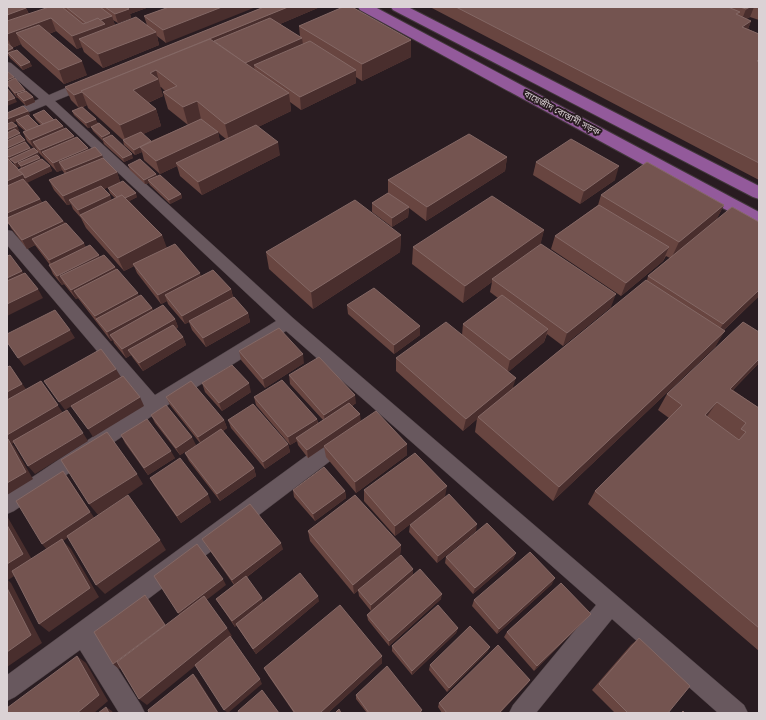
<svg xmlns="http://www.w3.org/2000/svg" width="766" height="720" font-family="Quicksand,'Noto Sans Bengali',sans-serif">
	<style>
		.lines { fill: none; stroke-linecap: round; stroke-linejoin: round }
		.street-casing { stroke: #42373b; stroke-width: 1 }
		.primary-casing { stroke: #42373b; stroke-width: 2 }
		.street { fill: #68585e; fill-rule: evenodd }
		.primary { fill: #935a9b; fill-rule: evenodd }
		.wall { fill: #684540; fill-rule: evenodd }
		.shaded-wall { fill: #492e2d }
		.building { fill: #745450; stroke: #846865; fill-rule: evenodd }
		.labels { text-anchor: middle; stroke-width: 4; stroke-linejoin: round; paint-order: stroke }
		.far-street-label { font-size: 9px; fill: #dbd2d5; stroke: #291c21 }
	</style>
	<rect width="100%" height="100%" fill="#291c21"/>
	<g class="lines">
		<defs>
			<g id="street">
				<path d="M 7,62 L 11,63 L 49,95 L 84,80 L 92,80 L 94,83 L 92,86 L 55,101 L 293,318 L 744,705 L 748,713 L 718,713 L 612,619 L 536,713 L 509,713 L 513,705 L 596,605 L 286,331 L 168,405 L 14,511 L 7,514 L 7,494 L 142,404 L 7,245 L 7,230 L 12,231 L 155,395 L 276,321 L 46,105 L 7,121 L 7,113 L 39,99 L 7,71 Z"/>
				<path d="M 343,432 L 350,434 L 352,440 L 350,446 L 98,637 L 141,705 L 145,713 L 119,713 L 80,650 L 15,697 L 7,701 L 7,675 L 336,434 Z"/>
			</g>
			<g id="primary">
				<path d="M 358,7 L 375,7 L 759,212 L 759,226 L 752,224 L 360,10 Z"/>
				<path d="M 391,7 L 408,7 L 759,186 L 759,199 L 753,197 L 393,10 Z"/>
			</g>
		</defs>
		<use href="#street" class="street-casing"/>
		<use href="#primary" class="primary-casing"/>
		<use href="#street" class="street"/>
		<use href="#primary" class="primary"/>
	</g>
	<g class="wall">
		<path d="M 7,7 L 26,8 L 29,14 L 49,7 L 149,7 L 130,14 L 131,18 L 118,23 L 113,20 L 115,25 L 107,28 L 107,29 L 147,25 L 144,16 L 169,7 L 166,43 L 157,36 L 159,45 L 103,68 L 84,52 L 82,47 L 77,49 L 56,31 L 49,34 L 87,75 L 64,84 L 22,46 L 21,44 L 12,48 L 15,51 L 32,66 L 23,70 L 10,58 L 9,56 L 7,56 Z"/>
		<path d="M 264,7 L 320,7 L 280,24 L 300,37 L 299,26 L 411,40 L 411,57 L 362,81 L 356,77 L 356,83 L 301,110 L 290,102 L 291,111 L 258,127 L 280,155 L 202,195 L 180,176 L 177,166 L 160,174 L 144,160 L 142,152 L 135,155 L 124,145 L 123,140 L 88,108 L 87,105 L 83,107 L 98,123 L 111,135 L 133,158 L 124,162 L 104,144 L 103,141 L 93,131 L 91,127 L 88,128 L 74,115 L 72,111 L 79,108 L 71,100 L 65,87 ZM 160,87 L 161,87 L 165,91 L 163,92 L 168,109 L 188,125 L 151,141 L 143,134 L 161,126 L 156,109 L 148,103 L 163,96 ZM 218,132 L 221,135 L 226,139 L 220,142 Z"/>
		<path d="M 430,7 L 759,7 L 759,20 L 750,17 L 746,19 L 751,21 L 748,29 L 759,34 L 759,180 Z"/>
		<path d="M 7,71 L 26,91 L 33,97 L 35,102 L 26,106 L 18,98 L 17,98 L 7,85 Z"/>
		<path d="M 28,111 L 30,115 L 29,116 L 39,126 L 41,125 L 36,120 L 33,115 L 54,120 L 63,126 L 64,129 L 75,138 L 88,148 L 88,150 L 104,159 L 117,172 L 120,182 L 104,189 L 110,195 L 111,200 L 115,198 L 110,193 L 108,188 L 137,197 L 129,201 L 162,235 L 166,248 L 201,276 L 231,289 L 233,297 L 248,313 L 250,322 L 206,347 L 192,330 L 189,322 L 185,324 L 168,304 L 167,301 L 161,304 L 137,273 L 134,266 L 124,271 L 86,228 L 81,218 L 73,209 L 71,204 L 67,205 L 54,190 L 49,180 L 65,174 L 62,170 L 57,172 L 47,161 L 37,151 L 36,148 L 34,149 L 40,157 L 39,157 L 41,159 L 50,166 L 52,171 L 27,182 L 40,199 L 42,203 L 63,221 L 65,223 L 86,247 L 99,255 L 99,257 L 115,267 L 116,269 L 139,296 L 152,308 L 153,311 L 175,319 L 178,327 L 176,329 L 183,337 L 186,345 L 143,371 L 133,358 L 131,355 L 126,358 L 114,343 L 113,340 L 111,341 L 78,298 L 76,299 L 64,284 L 62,285 L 53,274 L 49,265 L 50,265 L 35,245 L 27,249 L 11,228 L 9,224 L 7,225 L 7,158 L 18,170 L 21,168 L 20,166 L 17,168 L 12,161 L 11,162 L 7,158 L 7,113 ZM 16,121 L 18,125 L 25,131 L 23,132 L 27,141 L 34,148 L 31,149 L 18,131 L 19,131 L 17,126 L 13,123 Z"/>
		<path d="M 507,157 L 505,171 L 426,221 L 409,208 L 408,217 L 392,227 L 372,212 L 372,203 L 388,193 L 388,180 Z"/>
		<path d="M 536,162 L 615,180 L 580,204 L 533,175 Z"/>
		<path d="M 128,165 L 156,174 L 157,176 L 181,194 L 182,198 L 170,204 L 150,185 L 149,183 L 145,184 L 130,170 Z"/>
		<path d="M 601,195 L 724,205 L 716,220 L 759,222 L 759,296 L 724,330 L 715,347 L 553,501 L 475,432 L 477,419 L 463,431 L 396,371 L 396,358 L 462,335 L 463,324 L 498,298 L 490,292 L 492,282 L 463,303 L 412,264 L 413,247 L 544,230 L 540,244 L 611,307 L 563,346 L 547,334 L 544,342 L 508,372 L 513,388 L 647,280 L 648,276 L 670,258 L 666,256 L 663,261 L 621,296 L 551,249 L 555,236 L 598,205 Z"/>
		<path d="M 401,235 L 400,252 L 313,309 L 269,269 L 266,252 Z"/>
		<path d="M 347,305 L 420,326 L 420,335 L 394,354 L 348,314 Z"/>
		<path d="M 239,351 L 304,363 L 265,388 L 241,360 Z"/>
		<path d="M 759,363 L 733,390 L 759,408 L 759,651 L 588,504 L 595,491 L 669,418 L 658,410 L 667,394 Z"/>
		<path d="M 289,375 L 356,403 L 352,406 L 360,414 L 360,422 L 407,455 L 356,493 L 326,457 L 324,447 L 308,458 L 298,445 L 297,441 L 290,445 L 256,405 L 254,397 L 317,419 L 318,423 L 323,420 L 290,384 Z"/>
		<path d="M 202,383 L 251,392 L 222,411 L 205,392 Z"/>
		<path d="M 166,397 L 224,420 L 227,428 L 223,431 L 254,468 L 256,476 L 220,501 L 189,461 L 185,453 L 200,443 L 170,405 Z"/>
		<path d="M 151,415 L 196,445 L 180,455 L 155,423 Z"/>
		<path d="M 228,420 L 288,444 L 290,452 L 265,469 L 231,428 Z"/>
		<path d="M 121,435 L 175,458 L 148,475 L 125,443 Z"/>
		<path d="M 150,478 L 211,502 L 181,523 L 154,485 Z"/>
		<path d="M 293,490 L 345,491 L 346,498 L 315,521 L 294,497 Z"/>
		<path d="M 364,490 L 445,497 L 395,536 L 364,501 Z"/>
		<path d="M 410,525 L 476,531 L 437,563 L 409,532 Z"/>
		<path d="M 308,531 L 401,545 L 400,555 L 354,594 L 310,541 Z"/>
		<path d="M 202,539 L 283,549 L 247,577 L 263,602 L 319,601 L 256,654 L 236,625 L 235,627 L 216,599 L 234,585 L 206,545 Z"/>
		<path d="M 516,553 L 513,559 L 473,594 L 445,563 L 446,557 Z"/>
		<path d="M 413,569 L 413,575 L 441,599 L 389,646 L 368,620 L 367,615 L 371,611 L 359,596 L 358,590 Z"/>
		<path d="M 552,584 L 497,634 L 472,606 L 474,600 Z"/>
		<path d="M 591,614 L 534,671 L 504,637 L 507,632 Z"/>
		<path d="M 458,628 L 456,633 L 412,675 L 392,651 L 392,646 Z"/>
		<path d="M 639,638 L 668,713 L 615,713 L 592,690 L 631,645 Z"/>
		<path d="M 490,647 L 487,652 L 447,692 L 429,670 L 430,665 Z"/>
		<path d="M 382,663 L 328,713 L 294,713 L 268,675 L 264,668 Z"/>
		<path d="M 530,680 L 527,684 L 500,713 L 442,713 L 438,707 L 439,703 Z"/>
		<path d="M 356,695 L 422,710 L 421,713 L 367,713 L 356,699 Z"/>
	</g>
	<g class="shaded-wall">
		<path d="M 128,7 L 149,7 L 130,14 Z"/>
		<path d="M 222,7 L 256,7 L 166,43 L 163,30 Z"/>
		<path d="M 288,7 L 320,7 L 223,48 L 156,70 L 163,96 L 138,107 L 82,92 Z"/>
		<path d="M 750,7 L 754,7 L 750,17 L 741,22 L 746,9 Z"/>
		<path d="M 26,8 L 30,17 L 7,25 L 7,15 Z"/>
		<path d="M 129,9 L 131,18 L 118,23 L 115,14 Z"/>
		<path d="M 112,16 L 115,25 L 107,28 L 110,37 L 79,39 L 82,47 L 77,49 L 72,36 L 88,25 Z"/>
		<path d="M 51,18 L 56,31 L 27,42 L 16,33 L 21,44 L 12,48 L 7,37 L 7,34 Z"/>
		<path d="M 751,21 L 746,34 L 742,27 Z"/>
		<path d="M 156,32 L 159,45 L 103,68 L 98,54 Z"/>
		<path d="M 302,38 L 304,51 L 254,65 L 255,73 L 245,63 Z"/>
		<path d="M 411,40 L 411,57 L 362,81 L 362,64 Z"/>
		<path d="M 13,48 L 15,53 L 8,53 L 9,56 L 7,56 L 7,51 Z"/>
		<path d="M 82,61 L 87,75 L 64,84 L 59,70 Z"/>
		<path d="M 30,62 L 32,66 L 23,70 L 21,66 Z"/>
		<path d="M 356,70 L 356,83 L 301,110 L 300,97 Z"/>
		<path d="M 14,77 L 16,82 L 7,84 L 7,80 Z"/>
		<path d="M 25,90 L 28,94 L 17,94 L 18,98 L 17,98 L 15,93 Z"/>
		<path d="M 82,92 L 87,105 L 79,108 L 74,95 Z"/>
		<path d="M 289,93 L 291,111 L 229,141 L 225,124 Z"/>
		<path d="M 33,97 L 35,102 L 26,106 L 24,101 Z"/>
		<path d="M 15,98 L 17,102 L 7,106 L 7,101 Z"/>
		<path d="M 197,101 L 201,119 L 188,125 L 183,107 Z"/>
		<path d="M 156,109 L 161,126 L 126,142 L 120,125 Z"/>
		<path d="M 28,111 L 30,115 L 7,125 L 7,119 Z"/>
		<path d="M 96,119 L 98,124 L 88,128 L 86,123 Z"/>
		<path d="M 17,126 L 19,131 L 7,136 L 7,130 Z"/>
		<path d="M 63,126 L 67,135 L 33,142 L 36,148 L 34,149 L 30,140 Z"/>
		<path d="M 218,132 L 221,145 L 176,163 L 177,166 L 160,174 L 156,161 Z"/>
		<path d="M 20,133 L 22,138 L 7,144 L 7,139 Z"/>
		<path d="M 110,133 L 112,138 L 103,140 L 102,137 Z"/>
		<path d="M 74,136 L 78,145 L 42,152 L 45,159 L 40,150 Z"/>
		<path d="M 25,140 L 27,145 L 7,154 L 7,148 Z"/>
		<path d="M 278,142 L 280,155 L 202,195 L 198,182 Z"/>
		<path d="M 140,147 L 142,152 L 135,155 L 134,150 Z"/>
		<path d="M 30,148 L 32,152 L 10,159 L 12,161 L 11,162 L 9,157 Z"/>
		<path d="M 88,148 L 91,157 L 59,162 L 62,170 L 57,172 L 53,163 Z"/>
		<path d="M 38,152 L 40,157 L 21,166 L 18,163 L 20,166 L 17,168 L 15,163 Z"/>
		<path d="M 132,154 L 133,158 L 124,162 L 123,158 Z"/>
		<path d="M 102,155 L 106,164 L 70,179 L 65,170 Z"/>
		<path d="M 507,157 L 505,171 L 426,221 L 427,207 Z"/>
		<path d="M 40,158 L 42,163 L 24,171 L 21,166 Z"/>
		<path d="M 50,166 L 52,171 L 27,183 L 25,178 Z"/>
		<path d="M 619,166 L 615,180 L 580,204 L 584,191 Z"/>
		<path d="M 117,172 L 120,182 L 72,203 L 69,200 L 71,204 L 67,205 L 63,196 Z"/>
		<path d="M 23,174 L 27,183 L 7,193 L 7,181 Z"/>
		<path d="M 156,174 L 157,178 L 148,180 L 149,183 L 145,184 L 144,180 Z"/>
		<path d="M 136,193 L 137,197 L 122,205 L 120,200 Z"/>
		<path d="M 181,194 L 182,198 L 170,204 L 169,200 Z"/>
		<path d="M 110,195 L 113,205 L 81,216 L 78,210 Z"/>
		<path d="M 40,199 L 45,208 L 7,221 L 7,213 Z"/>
		<path d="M 724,205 L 715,222 L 671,259 L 679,242 Z"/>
		<path d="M 409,207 L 408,217 L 392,227 L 392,218 Z"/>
		<path d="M 63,221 L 68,230 L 32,239 L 35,245 L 27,249 L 22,240 Z"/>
		<path d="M 544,230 L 540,247 L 492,279 L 492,282 L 463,303 L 465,286 Z"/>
		<path d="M 162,235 L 167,248 L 133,264 L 134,266 L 124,271 L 118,258 Z"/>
		<path d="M 401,235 L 400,252 L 313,309 L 311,292 Z"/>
		<path d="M 84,243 L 88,252 L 54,269 L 49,260 Z"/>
		<path d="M 669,247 L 663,261 L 621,296 L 626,283 Z"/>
		<path d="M 99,255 L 103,264 L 60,276 L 64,284 L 62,285 L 57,276 Z"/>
		<path d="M 115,267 L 119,276 L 74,291 L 78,298 L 76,299 L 71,290 Z"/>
		<path d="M 22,271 L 28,280 L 7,290 L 7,278 Z"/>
		<path d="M 200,273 L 203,282 L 165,295 L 167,301 L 161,304 L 158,295 Z"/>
		<path d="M 38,289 L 43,298 L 7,316 L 7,304 Z"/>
		<path d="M 231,289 L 233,298 L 185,324 L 182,316 Z"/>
		<path d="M 759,290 L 759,296 L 713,340 L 723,324 Z"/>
		<path d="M 138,293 L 141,302 L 96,319 L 99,325 L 95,316 Z"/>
		<path d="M 616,294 L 611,307 L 563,346 L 567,333 Z"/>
		<path d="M 152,308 L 155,317 L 110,335 L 113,340 L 111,341 L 107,332 Z"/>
		<path d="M 248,313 L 250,322 L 206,347 L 203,338 Z"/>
		<path d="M 175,319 L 178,327 L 132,354 L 128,350 L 131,355 L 126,358 L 122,349 Z"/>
		<path d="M 420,326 L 420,335 L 394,354 L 394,345 Z"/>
		<path d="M 548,329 L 544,342 L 507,373 L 510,360 Z"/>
		<path d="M 70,330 L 75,338 L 24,366 L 18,358 Z"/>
		<path d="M 725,331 L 715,347 L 553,501 L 559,487 Z"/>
		<path d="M 183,337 L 186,345 L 143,371 L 139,363 Z"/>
		<path d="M 303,354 L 304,363 L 265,388 L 263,379 Z"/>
		<path d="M 759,359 L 759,363 L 719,404 L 730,389 Z"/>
		<path d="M 10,366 L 28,392 L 7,404 L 7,392 Z"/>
		<path d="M 116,369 L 121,377 L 65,410 L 59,402 Z"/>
		<path d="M 516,378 L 512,390 L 478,417 L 477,419 L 463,431 L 466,419 Z"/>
		<path d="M 41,381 L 63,413 L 12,444 L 14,446 L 33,479 L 7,495 L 7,435 Z"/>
		<path d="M 249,383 L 251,392 L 222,411 L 219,403 Z"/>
		<path d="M 355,395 L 356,403 L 325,423 L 324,415 Z"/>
		<path d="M 140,397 L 144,406 L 93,437 L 88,429 Z"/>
		<path d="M 717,402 L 706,418 L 705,415 Z"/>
		<path d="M 360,414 L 361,422 L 308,458 L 307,450 Z"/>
		<path d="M 317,419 L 318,427 L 296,438 L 297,441 L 290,445 L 288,437 Z"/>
		<path d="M 224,420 L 227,428 L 202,445 L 198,437 Z"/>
		<path d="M 83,433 L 88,441 L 35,474 L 28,466 Z"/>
		<path d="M 192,437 L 196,445 L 180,455 L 176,448 Z"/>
		<path d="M 288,444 L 290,452 L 265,469 L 263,462 Z"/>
		<path d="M 407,444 L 407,455 L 356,493 L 355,482 Z"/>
		<path d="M 171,451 L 175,458 L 148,475 L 144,468 Z"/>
		<path d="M 254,468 L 256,476 L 220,501 L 217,494 Z"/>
		<path d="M 63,471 L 69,479 L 95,519 L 63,541 L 71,549 L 99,597 L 49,632 L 39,624 L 48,551 L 42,544 Z"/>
		<path d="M 137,474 L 143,484 L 98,515 L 89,504 Z"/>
		<path d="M 447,486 L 445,497 L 395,536 L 395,526 Z"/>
		<path d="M 345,491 L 346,498 L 315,521 L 313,514 Z"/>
		<path d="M 208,494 L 211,502 L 181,523 L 177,516 Z"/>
		<path d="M 7,516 L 34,563 L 8,580 L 11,583 L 42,643 L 7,667 Z"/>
		<path d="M 477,524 L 476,531 L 437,563 L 438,556 Z"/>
		<path d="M 160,540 L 166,550 L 105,594 L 96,585 Z"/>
		<path d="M 281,543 L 283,549 L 235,586 L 232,580 Z"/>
		<path d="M 401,545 L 400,555 L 354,594 L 353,585 Z"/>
		<path d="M 516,553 L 513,559 L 473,594 L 475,588 Z"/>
		<path d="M 413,569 L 413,575 L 371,611 L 371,605 Z"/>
		<path d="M 555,578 L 552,584 L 497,634 L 499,629 Z"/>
		<path d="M 223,579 L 226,585 L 183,618 L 178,613 Z"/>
		<path d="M 442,594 L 441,599 L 389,646 L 389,641 Z"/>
		<path d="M 145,595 L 150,601 L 169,630 L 119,669 L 113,664 Z"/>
		<path d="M 318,596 L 319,601 L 256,654 L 253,649 Z"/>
		<path d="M 262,598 L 264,603 L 235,627 L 232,621 Z"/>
		<path d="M 591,614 L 534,671 L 537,666 Z"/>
		<path d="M 227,628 L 232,636 L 147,705 L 139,699 Z"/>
		<path d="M 458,628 L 456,633 L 412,675 L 412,671 Z"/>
		<path d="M 490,647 L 487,652 L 447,692 L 449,688 Z"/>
		<path d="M 77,656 L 86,663 L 108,701 L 94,713 L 77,713 Z"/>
		<path d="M 382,656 L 382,663 L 328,713 L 320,713 Z"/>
		<path d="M 193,674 L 197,678 L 219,713 L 218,713 Z"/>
		<path d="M 260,679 L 262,684 L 228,713 L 224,710 Z"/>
		<path d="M 530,680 L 527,684 L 500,713 L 499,713 Z"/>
		<path d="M 106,707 L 112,711 L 113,713 L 109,713 Z"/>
	</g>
	<g class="building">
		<path d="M 7,7 L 25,7 L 26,8 L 7,15 Z"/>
		<path d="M 49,7 L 62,7 L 83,24 L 98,18 L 105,24 L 72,36 L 51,18 L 7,34 L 7,21 Z"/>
		<path d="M 66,7 L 100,7 L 112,16 L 100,20 L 98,18 L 86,23 Z"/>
		<path d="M 105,7 L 126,7 L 129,9 L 115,14 Z"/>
		<path d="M 169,7 L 222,7 L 163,30 L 144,16 Z"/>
		<path d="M 264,7 L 288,7 L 81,91 L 82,92 L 74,95 L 65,87 Z"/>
		<path d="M 343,7 L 352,7 L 411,40 L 362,64 L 299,26 Z"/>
		<path d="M 456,7 L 728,7 L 740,12 L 736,14 L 751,21 L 742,27 L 759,34 L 759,59 L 757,61 L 759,62 L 759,163 Z"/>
		<path d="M 740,7 L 750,7 L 746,9 Z"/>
		<path d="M 136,17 L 156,32 L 98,54 L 79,39 Z"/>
		<path d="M 270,18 L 302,38 L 245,63 L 214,41 Z"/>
		<path d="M 39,25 L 82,61 L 59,70 L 16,33 Z"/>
		<path d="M 210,39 L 289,93 L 225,124 L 197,101 L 183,107 L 163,92 L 177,86 L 156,70 L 150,73 L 158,79 L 133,90 L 156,109 L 120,125 L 81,91 Z"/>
		<path d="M 310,41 L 356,70 L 300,97 L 254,65 Z"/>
		<path d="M 7,43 L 13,48 L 7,51 Z"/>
		<path d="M 17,50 L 30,62 L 21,66 L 8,53 Z"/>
		<path d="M 7,71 L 14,77 L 7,80 Z"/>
		<path d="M 15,78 L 25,90 L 15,93 L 7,84 L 7,82 Z"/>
		<path d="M 7,88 L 15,98 L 7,101 Z"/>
		<path d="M 26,91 L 33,97 L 24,101 L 17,94 Z"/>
		<path d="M 23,106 L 28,111 L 7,119 L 7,113 Z"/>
		<path d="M 82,107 L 96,119 L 86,123 L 72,111 Z"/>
		<path d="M 44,110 L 54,120 L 43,124 L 33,115 Z"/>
		<path d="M 28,115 L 39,126 L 27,131 L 16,120 Z"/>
		<path d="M 56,119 L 63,126 L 30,140 L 23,132 Z"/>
		<path d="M 201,119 L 218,132 L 156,161 L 140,147 Z"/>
		<path d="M 12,122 L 17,126 L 7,130 L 7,124 Z"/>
		<path d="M 99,123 L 110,133 L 102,137 L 91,127 Z"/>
		<path d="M 256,125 L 278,142 L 198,182 L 176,163 Z"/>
		<path d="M 66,128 L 74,136 L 40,150 L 33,142 Z"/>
		<path d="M 15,129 L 20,133 L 7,139 L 7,133 Z"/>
		<path d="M 141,132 L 151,141 L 134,150 L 123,140 Z"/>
		<path d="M 469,134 L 507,157 L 427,207 L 388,180 Z"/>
		<path d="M 20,135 L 25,140 L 7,148 L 7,141 Z"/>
		<path d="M 112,135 L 132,154 L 123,158 L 103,139 Z"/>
		<path d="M 77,137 L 88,148 L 53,163 L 42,152 Z"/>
		<path d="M 571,139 L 619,166 L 584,191 L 536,162 Z"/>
		<path d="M 25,142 L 30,148 L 9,157 L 7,155 L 7,150 Z"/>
		<path d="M 95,147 L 102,155 L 65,170 L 59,162 Z"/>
		<path d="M 34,148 L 38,152 L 15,163 L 10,159 Z"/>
		<path d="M 37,155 L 40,158 L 21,166 L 18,163 Z"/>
		<path d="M 7,158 L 23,174 L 7,181 Z"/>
		<path d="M 103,158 L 117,172 L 63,196 L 49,180 Z"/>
		<path d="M 42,159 L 50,166 L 25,178 L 23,174 L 18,170 Z"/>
		<path d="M 140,159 L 156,174 L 144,180 L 128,165 Z"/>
		<path d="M 647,162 L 724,205 L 679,242 L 601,195 Z"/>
		<path d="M 160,175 L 181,194 L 169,200 L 148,180 Z"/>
		<path d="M 23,179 L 40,199 L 7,213 L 7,186 Z"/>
		<path d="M 123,181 L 136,193 L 125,198 L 122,195 L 117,197 L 108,188 Z"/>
		<path d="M 101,186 L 110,195 L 78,210 L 69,200 Z"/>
		<path d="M 388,193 L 409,207 L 392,218 L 372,203 Z"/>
		<path d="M 122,195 L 162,235 L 118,258 L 80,215 Z"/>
		<path d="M 492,196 L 544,230 L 465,286 L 413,247 Z"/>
		<path d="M 355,200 L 401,235 L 311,292 L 266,252 Z"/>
		<path d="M 46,201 L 63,221 L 22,240 L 7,221 L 7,218 Z"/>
		<path d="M 599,205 L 669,247 L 626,283 L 555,236 Z"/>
		<path d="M 732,207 L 759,222 L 759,290 L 723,324 L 648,276 Z"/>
		<path d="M 66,223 L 84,243 L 49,260 L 32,239 Z"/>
		<path d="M 175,244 L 200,273 L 158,295 L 133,264 Z"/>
		<path d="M 541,244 L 616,294 L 567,333 L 492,279 Z"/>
		<path d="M 90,245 L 99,255 L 57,276 L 49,265 Z"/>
		<path d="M 10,255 L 22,271 L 7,278 L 7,256 Z"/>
		<path d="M 104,255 L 115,267 L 71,290 L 60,276 Z"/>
		<path d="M 117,269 L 138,293 L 95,316 L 74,291 Z"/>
		<path d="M 213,270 L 231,289 L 182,316 L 165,295 Z"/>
		<path d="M 25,273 L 38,289 L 7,304 L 7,281 Z"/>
		<path d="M 646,280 L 725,331 L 559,487 L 478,417 Z"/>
		<path d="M 374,288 L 420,326 L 394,345 L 347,305 Z"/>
		<path d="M 141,295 L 152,308 L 107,332 L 96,319 Z"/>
		<path d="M 502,295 L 548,329 L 510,360 L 463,324 Z"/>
		<path d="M 234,297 L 248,313 L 203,338 L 189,321 Z"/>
		<path d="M 163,305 L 175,319 L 122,349 L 110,335 Z"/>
		<path d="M 55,310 L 70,330 L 18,358 L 7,342 L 7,334 Z"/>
		<path d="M 446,322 L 516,378 L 466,419 L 396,358 Z"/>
		<path d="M 743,322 L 759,332 L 759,359 L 730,389 L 759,408 L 759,628 L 595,491 L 682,405 L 667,394 ZM 717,402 L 746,423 L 741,429 L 746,432 L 739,440 L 705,415 Z"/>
		<path d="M 173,325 L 183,337 L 139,363 L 128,350 Z"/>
		<path d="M 279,328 L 303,354 L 263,379 L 239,351 Z"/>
		<path d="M 101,349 L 116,369 L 59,402 L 44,381 Z"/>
		<path d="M 319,357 L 355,395 L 324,415 L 289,375 Z"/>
		<path d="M 232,365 L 249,383 L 219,403 L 202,383 Z"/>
		<path d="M 10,366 L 22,384 L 7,392 L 7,367 Z"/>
		<path d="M 123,376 L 140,397 L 88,429 L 71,406 Z"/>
		<path d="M 282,380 L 317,419 L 288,437 L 254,397 Z"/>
		<path d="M 41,381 L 58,405 L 7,435 L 7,400 Z"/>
		<path d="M 191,381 L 224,420 L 198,437 L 166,397 Z"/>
		<path d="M 349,403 L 360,414 L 307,450 L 296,438 Z"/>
		<path d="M 253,404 L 288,444 L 263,462 L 228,420 Z"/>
		<path d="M 166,405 L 192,437 L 176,448 L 151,415 Z"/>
		<path d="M 67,410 L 83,433 L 28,466 L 13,441 Z"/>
		<path d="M 376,411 L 407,444 L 355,482 L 324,446 Z"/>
		<path d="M 147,419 L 171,451 L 144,468 L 121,435 Z"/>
		<path d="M 221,429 L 254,468 L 217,494 L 185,453 Z"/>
		<path d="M 107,432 L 137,474 L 89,504 L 61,460 Z"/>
		<path d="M 7,439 L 8,439 L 26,472 L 7,483 Z"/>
		<path d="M 415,453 L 447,486 L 395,526 L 364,490 Z"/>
		<path d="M 180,458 L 208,494 L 177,516 L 150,478 Z"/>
		<path d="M 324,467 L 345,491 L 313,514 L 293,490 Z"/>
		<path d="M 63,471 L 90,512 L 42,544 L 16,501 Z"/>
		<path d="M 449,494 L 477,524 L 438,556 L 410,525 Z"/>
		<path d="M 128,495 L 160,540 L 96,585 L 67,536 Z"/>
		<path d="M 355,495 L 401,545 L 353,585 L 308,531 Z"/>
		<path d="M 250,504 L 281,543 L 232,580 L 202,539 Z"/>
		<path d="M 487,523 L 516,553 L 475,588 L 446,557 Z"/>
		<path d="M 7,525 L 23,554 L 7,564 Z"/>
		<path d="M 62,539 L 90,588 L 39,624 L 12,571 Z"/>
		<path d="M 197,544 L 223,579 L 178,613 L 154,576 Z"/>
		<path d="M 530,552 L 555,578 L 499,629 L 474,600 Z"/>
		<path d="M 401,555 L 413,569 L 371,605 L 358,590 Z"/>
		<path d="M 420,569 L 442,594 L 389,641 L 367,615 Z"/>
		<path d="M 300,573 L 318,596 L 253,649 L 236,624 Z"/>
		<path d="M 246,576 L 262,598 L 232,621 L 216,599 Z"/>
		<path d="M 561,583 L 591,614 L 537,666 L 507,632 Z"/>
		<path d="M 7,588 L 31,635 L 7,652 Z"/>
		<path d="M 145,595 L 165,625 L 113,664 L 94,632 Z"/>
		<path d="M 204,596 L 227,628 L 139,699 L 117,662 Z"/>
		<path d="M 340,605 L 382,656 L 320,713 L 295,713 L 264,668 Z"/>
		<path d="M 438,605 L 458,628 L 412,671 L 392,646 Z"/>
		<path d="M 470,626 L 490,647 L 449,688 L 430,665 Z"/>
		<path d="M 230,636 L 260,679 L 224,710 L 195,665 Z"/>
		<path d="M 639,638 L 690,686 L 668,713 L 628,713 L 599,684 Z"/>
		<path d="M 498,645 L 530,680 L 499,713 L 447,713 L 439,703 Z"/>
		<path d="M 77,656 L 99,695 L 77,713 L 7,713 L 7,708 Z"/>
		<path d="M 387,666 L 422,710 L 419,713 L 369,713 L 356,695 Z"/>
		<path d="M 193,674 L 218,713 L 149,713 L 148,710 Z"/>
		<path d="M 262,690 L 279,713 L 239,713 L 238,711 Z"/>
		<path d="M 106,707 L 109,713 L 98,713 Z"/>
		<path d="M 339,709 L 341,713 L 335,713 Z"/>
		<path d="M 683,711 L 685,713 L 681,713 Z"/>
	</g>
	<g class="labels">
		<g class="far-street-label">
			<text transform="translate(562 113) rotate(28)" y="3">বায়েজীদ বোস্তামী সড়ক</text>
		</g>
	</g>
	<rect width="766" height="720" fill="none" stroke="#dbd2d5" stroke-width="16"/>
</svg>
